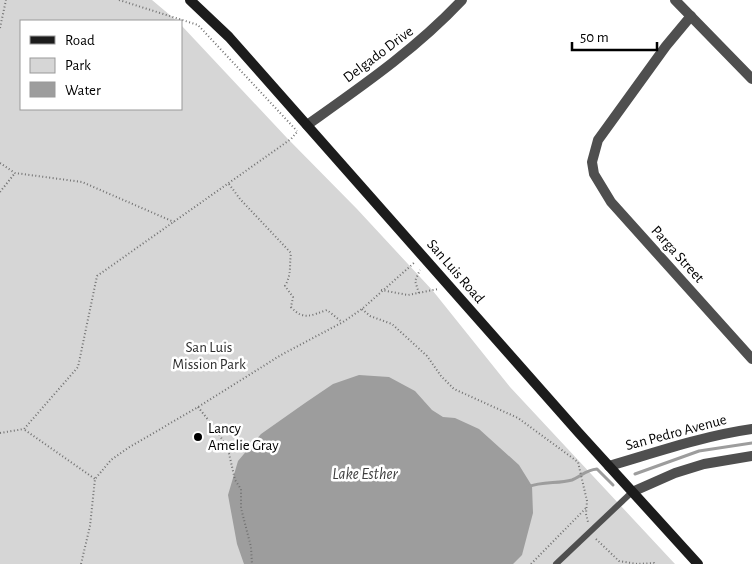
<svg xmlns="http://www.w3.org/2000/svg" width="752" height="564" font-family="'Alegreya Sans',sans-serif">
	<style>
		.green { fill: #d6d6d6 }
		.water { fill: #9d9d9d }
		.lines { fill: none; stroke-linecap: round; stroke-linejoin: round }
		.stream { stroke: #9d9d9d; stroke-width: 3 }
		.path { stroke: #717171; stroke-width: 2; stroke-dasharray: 1 2.5; stroke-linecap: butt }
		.lane { stroke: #4f4f4f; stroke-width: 6 }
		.street { stroke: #4f4f4f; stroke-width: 10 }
		.secondary { stroke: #1c1c1c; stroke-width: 10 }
		.poi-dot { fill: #000; stroke: #fff; stroke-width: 2 }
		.labels { text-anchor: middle; stroke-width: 5; stroke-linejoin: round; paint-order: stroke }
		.street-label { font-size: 15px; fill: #000; stroke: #fff }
		.park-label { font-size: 15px; fill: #2d2d2d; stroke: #fff }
		.poi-label { font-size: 15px; fill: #000; stroke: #fff; text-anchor: start }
		.water-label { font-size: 16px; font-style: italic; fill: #3e3e3e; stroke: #fff }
	</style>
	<rect width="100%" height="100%" fill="#fff"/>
	<path class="green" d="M 0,0 L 152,0 L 177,21 L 21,21 L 21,109 L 181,109 L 181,25 L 287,138 L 357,209 L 433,291 L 510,387 L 675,564 L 0,564 Z"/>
	<path class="water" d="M 359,375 L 389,377 L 415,391 L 432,410 L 443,417 L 455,418 L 479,429 L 519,465 L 532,486 L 533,513 L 522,555 L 513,564 L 244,564 L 237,544 L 228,495 L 238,461 L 261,434 L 305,403 L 333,384 Z"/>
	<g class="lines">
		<g class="stream">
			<path d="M 635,474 L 699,451 L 752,443"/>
			<path d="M 528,487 C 542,481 558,484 572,480 C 582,476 585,470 597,469 L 613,485"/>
		</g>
		<g class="path">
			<path d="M 119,0 L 198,25 L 297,131"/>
			<path d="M 0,28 L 6,0"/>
			<path d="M 0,163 L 15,173 L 82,182 L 174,222"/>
			<path d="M 229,184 L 240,199 L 291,253 C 289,267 292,273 285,286 L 293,297 L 291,307 C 303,321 312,315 327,310 L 342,322"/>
			<path d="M 0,192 L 15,173"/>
			<path d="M 381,290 L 408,295 L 438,289"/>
			<path d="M 419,293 L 415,281 L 420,270"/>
			<path d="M 362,309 L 370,316 L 392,324 L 427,356 L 441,376 L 454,389 L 518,418 L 578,462 L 587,501 L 586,514 L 588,522"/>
			<path d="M 198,407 L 217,431 L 228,449 L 235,480 L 241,489 L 241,508 L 251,547 L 252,564"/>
			<path d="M 25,430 L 95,479"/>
			<path d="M 0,433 L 24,429 L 78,367 L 97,276 L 291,139 L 297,132"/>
			<path d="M 596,539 L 619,561 L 637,564 L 654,563 L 655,564"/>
			<path d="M 81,564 L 90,526 L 95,479 L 111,460 L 128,448 L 198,407 L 281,355 L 343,322 L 362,309 L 415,262"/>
			<path d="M 531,564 L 586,508"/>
		</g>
		<path class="lane" d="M 556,564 L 632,492"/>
		<g class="street">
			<path d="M 675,0 L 752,79"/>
			<path d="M 691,16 L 666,46 L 598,140 L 592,162 L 594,174 L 611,202 L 752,359"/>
			<path d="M 307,125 C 362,86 416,49 462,0"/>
			<path d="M 609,466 C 657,452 703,436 752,429"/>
			<path d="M 632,492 L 675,473 L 704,464 L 752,456"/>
		</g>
		<path class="secondary" d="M 190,0 L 229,37 L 578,432 L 698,564"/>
	</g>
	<circle class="poi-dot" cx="198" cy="437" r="5"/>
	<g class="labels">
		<g class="street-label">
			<text transform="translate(378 54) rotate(-37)" y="5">Delgado Drive</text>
			<text transform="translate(678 254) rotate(48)" y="5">Parga Street</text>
			<text transform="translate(456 271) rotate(49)" y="5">San Luis Road</text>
			<text transform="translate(676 432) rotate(-15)" y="5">San Pedro Avenue</text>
		</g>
		<g class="park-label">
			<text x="209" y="352">San Luis<tspan x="209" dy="17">Mission Park</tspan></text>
		</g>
		<g class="poi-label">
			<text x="208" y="433">Lancy<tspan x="208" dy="17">Amelie Gray</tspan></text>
		</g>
		<g class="water-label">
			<text x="365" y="479">Lake Esther</text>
		</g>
	</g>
	<rect x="20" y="20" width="162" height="90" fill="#ffffff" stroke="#999999"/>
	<rect x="30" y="36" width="25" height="8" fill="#1c1c1c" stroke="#999999"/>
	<text x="65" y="45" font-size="15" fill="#000000">Road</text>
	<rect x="30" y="58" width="25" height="15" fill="#d6d6d6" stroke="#999999"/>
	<text x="65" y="70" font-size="15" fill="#000000">Park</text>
	<rect x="30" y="82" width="25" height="15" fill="#9d9d9d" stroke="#999999"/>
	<text x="65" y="95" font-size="15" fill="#000000">Water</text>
	<path d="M572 42v8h85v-8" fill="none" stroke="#000000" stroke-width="2.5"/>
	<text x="580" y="42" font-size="15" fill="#000000" stroke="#ffffff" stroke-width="4" paint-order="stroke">50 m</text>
</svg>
